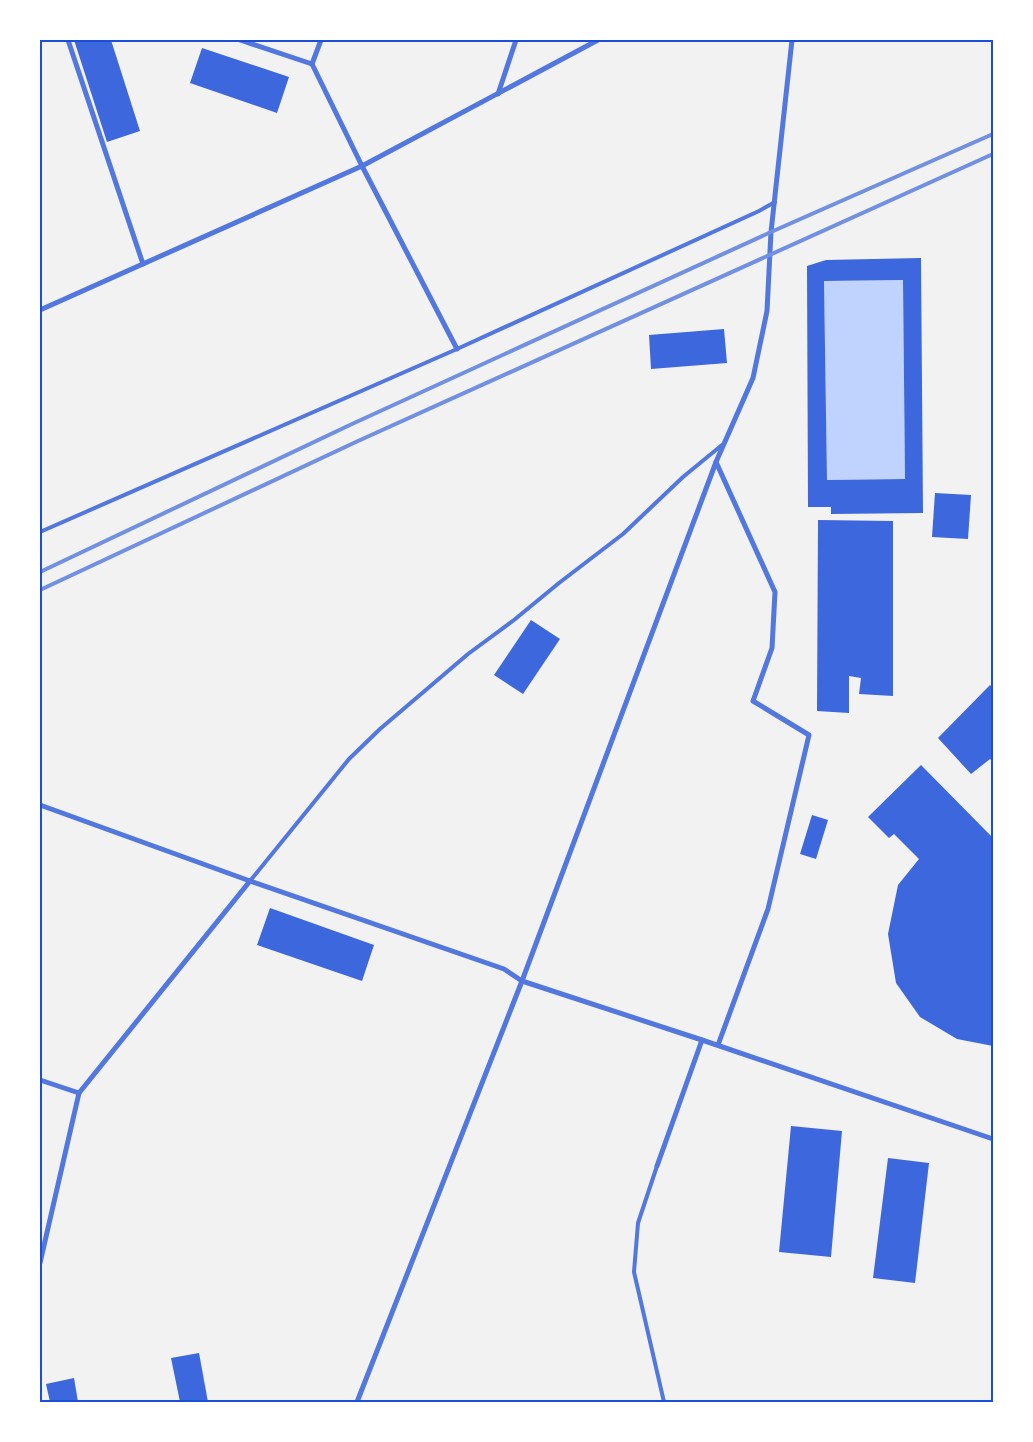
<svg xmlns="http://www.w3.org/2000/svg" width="1033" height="1442" font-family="'Archivo Narrow',sans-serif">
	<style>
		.water { fill: #bfd3fe }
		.building { fill: #3d67dc; fill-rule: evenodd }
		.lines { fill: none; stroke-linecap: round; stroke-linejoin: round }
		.service { stroke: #5277de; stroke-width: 4 }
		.minor { stroke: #5277de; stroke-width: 5 }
		.rail { stroke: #7290e2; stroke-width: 4 }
		.neatline { fill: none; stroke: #1d4ed8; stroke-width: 2 }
	</style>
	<rect width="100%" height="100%" fill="#f2f2f2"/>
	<path class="water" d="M 903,280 L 905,479 L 827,480 L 824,281 Z"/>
	<g class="building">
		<path d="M 74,40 L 111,40 L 140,131 L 107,142 Z"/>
		<path d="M 202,48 L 289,77 L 277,113 L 190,83 Z"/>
		<path d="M 921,258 L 923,513 L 831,514 L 831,507 L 808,507 L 807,266 L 826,260 ZM 903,280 L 905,479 L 827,480 L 824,281 Z"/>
		<path d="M 724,329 L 727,363 L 651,369 L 649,335 Z"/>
		<path d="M 935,493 L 971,495 L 968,539 L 932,537 Z"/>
		<path d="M 818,520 L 893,521 L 893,696 L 859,694 L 861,678 L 849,676 L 849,713 L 817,711 Z"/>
		<path d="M 531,620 L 560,639 L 523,694 L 494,675 Z"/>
		<path d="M 990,685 L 993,688 L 993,762 L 990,759 L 971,774 L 938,738 Z"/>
		<path d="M 921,765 L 993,838 L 993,1046 L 957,1039 L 920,1017 L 896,983 L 888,934 L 898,885 L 919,859 L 894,834 L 889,838 L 868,817 Z"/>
		<path d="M 812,815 L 828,820 L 816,859 L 800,854 Z"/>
		<path d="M 270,908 L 374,945 L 362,981 L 257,945 Z"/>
		<path d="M 791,1126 L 842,1131 L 831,1257 L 779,1252 Z"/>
		<path d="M 888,1158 L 929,1163 L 915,1283 L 873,1278 Z"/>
		<path d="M 199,1353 L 208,1402 L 180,1402 L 171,1358 Z"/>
		<path d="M 74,1378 L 78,1402 L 50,1402 L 46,1384 Z"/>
	</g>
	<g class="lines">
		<g class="service">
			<path d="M 40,532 L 457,349 L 759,211 L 775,202"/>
			<path d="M 250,881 L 349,759 L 380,729 L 468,654 L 514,620 L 559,583 L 623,534 L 683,477 L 722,445"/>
			<path d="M 657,1166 L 638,1223 L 634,1272 L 664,1402"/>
		</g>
		<g class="minor">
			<path d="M 68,40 L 143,264"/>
			<path d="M 240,40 L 312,64 L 362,166 L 457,349"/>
			<path d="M 312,64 L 321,40"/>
			<path d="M 498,94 L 516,40"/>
			<path d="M 40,310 L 362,166 L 598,40"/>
			<path d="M 716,462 L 775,592 L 772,648 L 753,701 L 809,735 L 768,909 L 718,1045"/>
			<path d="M 40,805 L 250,881 L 504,969 L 522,981 L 702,1040 L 993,1139"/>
			<path d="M 40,1080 L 79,1093"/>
			<path d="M 657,1166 L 702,1040"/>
			<path d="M 40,1263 L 79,1093 L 250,881"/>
			<path d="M 357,1402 L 522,981 L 716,462 L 753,378 L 767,311 L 771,232 L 792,40"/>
		</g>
		<g class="rail">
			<path d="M 40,572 L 352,424 L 771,232 L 993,134"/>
			<path d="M 40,590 L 358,441 L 993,154"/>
		</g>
	</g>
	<rect width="1033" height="1442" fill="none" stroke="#ffffff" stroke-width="82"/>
	<rect x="41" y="41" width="951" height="1360" class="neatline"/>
</svg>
